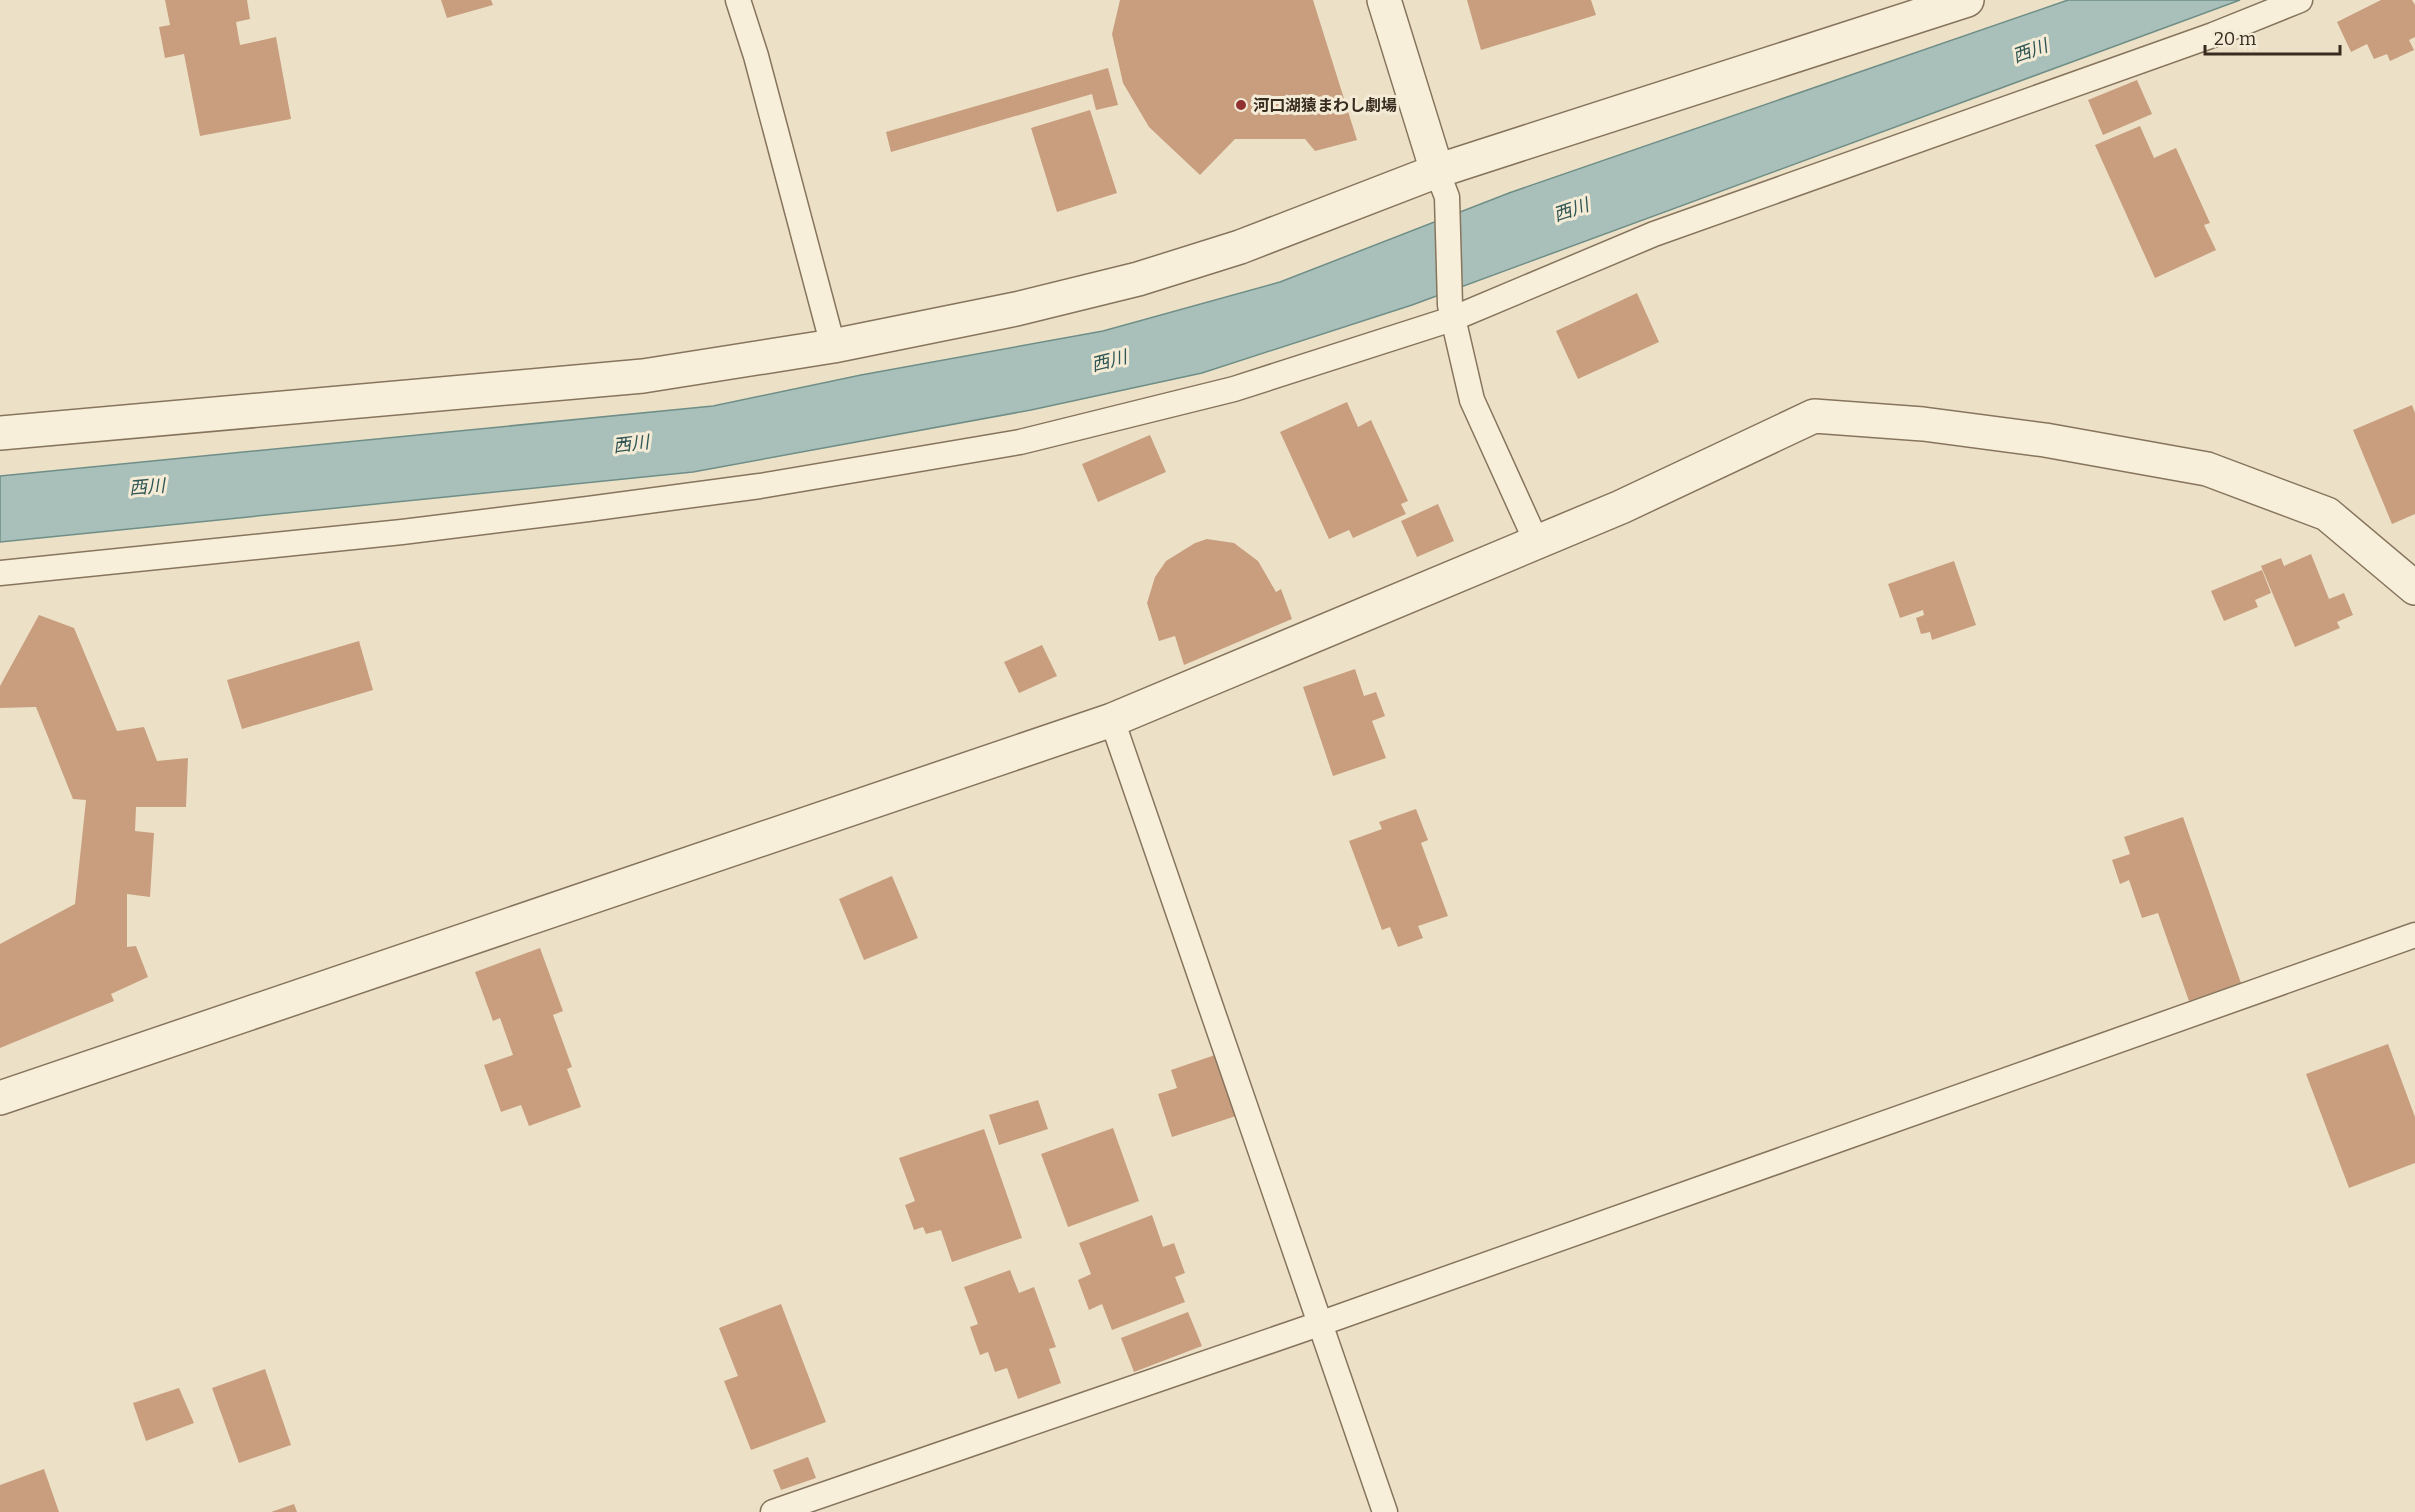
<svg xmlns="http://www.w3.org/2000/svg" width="2415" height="1512" font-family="Bitter,'Noto Sans JP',serif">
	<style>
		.water { fill: #a8c0b9; stroke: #6f8e87; stroke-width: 1.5 }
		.building { fill: #c89e7f }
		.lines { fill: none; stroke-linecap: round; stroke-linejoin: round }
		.lane-casing { stroke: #87745d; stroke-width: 27 }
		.street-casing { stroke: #87745d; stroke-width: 36 }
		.lane { stroke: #f7efda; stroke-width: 24 }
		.street { stroke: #f7efda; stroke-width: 33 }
		.poi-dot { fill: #923131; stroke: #f4ebd6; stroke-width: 2 }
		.labels { text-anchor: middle; stroke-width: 6; stroke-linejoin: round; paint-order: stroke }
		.poi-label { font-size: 16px; font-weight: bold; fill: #382c20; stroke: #f4ebd6; text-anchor: start }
		.water-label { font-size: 18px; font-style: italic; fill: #305654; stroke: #f4ebd6 }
	</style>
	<rect width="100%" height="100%" fill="#ece1c7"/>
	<path class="water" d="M 2068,0 L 2240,0 L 1412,305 L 1202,373 L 1031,410 L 693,472 L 0,542 L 0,476 L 713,406 L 861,375 L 1103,331 L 1280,282 L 1509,193 Z"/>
	<g class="building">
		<path d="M 165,0 L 247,0 L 250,19 L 236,22 L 240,45 L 276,37 L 291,119 L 200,136 L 184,54 L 165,58 L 159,27 L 170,25 Z"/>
		<path d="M 441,0 L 491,0 L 493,5 L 447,18 Z"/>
		<path d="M 1120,0 L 1313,0 L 1357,140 L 1315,151 L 1305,139 L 1235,139 L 1200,175 L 1149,127 L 1123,83 L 1112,34 Z"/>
		<path d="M 1467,0 L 1591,0 L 1596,15 L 1481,50 Z"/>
		<path d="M 2381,0 L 2412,0 L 2415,5 L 2415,37 L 2409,40 L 2414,50 L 2390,61 L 2387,54 L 2374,59 L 2367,44 L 2351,52 L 2337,22 Z"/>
		<path d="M 1108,68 L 1118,105 L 1096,110 L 1092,94 L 891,152 L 886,132 Z"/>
		<path d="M 2137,80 L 2152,114 L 2103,135 L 2088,100 Z"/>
		<path d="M 1090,110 L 1117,193 L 1057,212 L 1031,128 Z"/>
		<path d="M 2140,126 L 2154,158 L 2176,148 L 2210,223 L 2204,225 L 2216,250 L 2155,278 L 2095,145 Z"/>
		<path d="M 1637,293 L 1659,342 L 1578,379 L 1556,331 Z"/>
		<path d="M 1347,402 L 1358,427 L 1371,420 L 1408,501 L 1401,504 L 1406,514 L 1353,538 L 1349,530 L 1329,539 L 1280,432 Z"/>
		<path d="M 2412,405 L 2415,413 L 2415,514 L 2392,524 L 2353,430 Z"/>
		<path d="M 1150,435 L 1166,472 L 1098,502 L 1082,464 Z"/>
		<path d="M 1438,504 L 1454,541 L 1417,557 L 1401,521 Z"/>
		<path d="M 1207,539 L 1234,543 L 1258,561 L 1276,592 L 1281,589 L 1292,619 L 1184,665 L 1175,636 L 1159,641 L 1147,603 L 1155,577 L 1166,561 L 1195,543 Z"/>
		<path d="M 2311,554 L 2329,599 L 2344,593 L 2353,615 L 2337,622 L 2340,628 L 2295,647 L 2261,566 L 2281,558 L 2284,566 Z"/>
		<path d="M 1954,561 L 1976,625 L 1932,640 L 1930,632 L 1921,634 L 1916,618 L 1924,615 L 1923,610 L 1900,618 L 1888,584 Z"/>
		<path d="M 2262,570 L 2271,593 L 2255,600 L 2258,607 L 2224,621 L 2211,591 Z"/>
		<path d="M 39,615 L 74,628 L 117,731 L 144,727 L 157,761 L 188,758 L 186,807 L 136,807 L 135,831 L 154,833 L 150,897 L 127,894 L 127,947 L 136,946 L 148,977 L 111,994 L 114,1001 L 0,1048 L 0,944 L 75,904 L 86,800 L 73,799 L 36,707 L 0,708 L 0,686 Z"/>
		<path d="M 359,641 L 373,690 L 242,729 L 227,680 Z"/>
		<path d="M 1042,645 L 1057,676 L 1019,693 L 1004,662 Z"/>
		<path d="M 1355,669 L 1364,696 L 1376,692 L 1385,716 L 1372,721 L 1386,758 L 1333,776 L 1303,687 Z"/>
		<path d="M 1416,809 L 1428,840 L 1421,843 L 1448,916 L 1418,926 L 1423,938 L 1398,947 L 1390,927 L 1382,930 L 1349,841 L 1382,829 L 1379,822 Z"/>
		<path d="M 2183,817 L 2241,983 L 2189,1001 L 2158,913 L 2142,918 L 2129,880 L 2120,884 L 2112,860 L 2130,854 L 2124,837 Z"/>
		<path d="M 892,876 L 918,938 L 864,960 L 839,899 Z"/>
		<path d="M 540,948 L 563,1011 L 553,1015 L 572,1067 L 567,1069 L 581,1107 L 529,1126 L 521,1105 L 501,1112 L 484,1065 L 513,1055 L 500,1018 L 493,1021 L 475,972 Z"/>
		<path d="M 2388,1044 L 2415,1117 L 2415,1163 L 2349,1188 L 2306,1074 Z"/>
		<path d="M 1215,1055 L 1236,1116 L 1172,1137 L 1158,1094 L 1177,1088 L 1171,1070 Z"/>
		<path d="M 1038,1100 L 1048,1129 L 999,1145 L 989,1115 Z"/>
		<path d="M 1113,1128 L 1139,1201 L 1068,1227 L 1041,1154 Z"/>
		<path d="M 984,1129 L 1022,1238 L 952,1262 L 941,1230 L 926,1234 L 923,1227 L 914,1230 L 905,1205 L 915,1201 L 899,1158 Z"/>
		<path d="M 1152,1215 L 1163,1247 L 1174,1243 L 1185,1273 L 1175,1277 L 1185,1302 L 1112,1330 L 1102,1304 L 1089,1310 L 1078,1280 L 1091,1274 L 1079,1243 Z"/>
		<path d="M 1010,1270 L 1019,1293 L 1034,1287 L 1056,1347 L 1049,1349 L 1061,1383 L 1018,1399 L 1007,1368 L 995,1372 L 988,1352 L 980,1355 L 970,1327 L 978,1324 L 964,1287 Z"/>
		<path d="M 781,1304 L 826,1422 L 751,1450 L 724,1381 L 738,1376 L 719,1328 Z"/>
		<path d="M 1188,1312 L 1202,1346 L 1134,1372 L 1121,1338 Z"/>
		<path d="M 265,1369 L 291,1445 L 239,1463 L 212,1388 Z"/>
		<path d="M 179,1388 L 194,1423 L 146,1441 L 133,1403 Z"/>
		<path d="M 808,1457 L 816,1478 L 781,1490 L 773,1470 Z"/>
		<path d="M 44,1469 L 59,1512 L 0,1512 L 0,1485 Z"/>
		<path d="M 294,1504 L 297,1512 L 271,1512 Z"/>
	</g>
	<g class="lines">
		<defs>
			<g id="lane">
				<path d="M 738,0 L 756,56 L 833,346"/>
				<path d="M 1437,171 L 1447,197 L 1450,305 L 1472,400 L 1536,541"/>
				<path d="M 0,573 L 402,532 L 588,509 L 760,486 L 1020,442 L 1234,389 L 1452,319 L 1654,234 L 2213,35 L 2300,0"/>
				<path d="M 1112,720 L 1385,1512"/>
				<path d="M 773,1512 L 1319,1324 L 2415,935"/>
			</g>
			<g id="street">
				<path d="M 1384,0 L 1437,171"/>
				<path d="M 0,433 L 643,376 L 833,346 L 1016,309 L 1138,279 L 1240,247 L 1437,171 L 1967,0"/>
				<path d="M 0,1098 L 1112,720 L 1621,507 L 1814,416 L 1923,424 L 2045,440 L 2207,469 L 2327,514 L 2415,588"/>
			</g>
		</defs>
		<use href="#lane" class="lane-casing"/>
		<use href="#street" class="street-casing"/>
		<use href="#lane" class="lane"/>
		<use href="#street" class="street"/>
	</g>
	<circle class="poi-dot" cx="1241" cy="105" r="6"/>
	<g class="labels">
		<g class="poi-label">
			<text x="1253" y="111">河口湖猿まわし劇場</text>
		</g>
		<g class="water-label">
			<text transform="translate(2030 51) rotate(-20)" y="6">西川</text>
			<text transform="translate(1571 210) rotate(-19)" y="6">西川</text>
			<text transform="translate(1109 361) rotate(-14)" y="6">西川</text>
			<text transform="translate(631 444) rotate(-7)" y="6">西川</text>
			<text transform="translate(147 487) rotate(-5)" y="6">西川</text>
		</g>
	</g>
	<path d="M2205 45v9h135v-9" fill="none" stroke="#382c20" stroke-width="3"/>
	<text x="2214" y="45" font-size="18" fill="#382c20" stroke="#f4ebd6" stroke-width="4.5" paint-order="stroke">20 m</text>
</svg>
